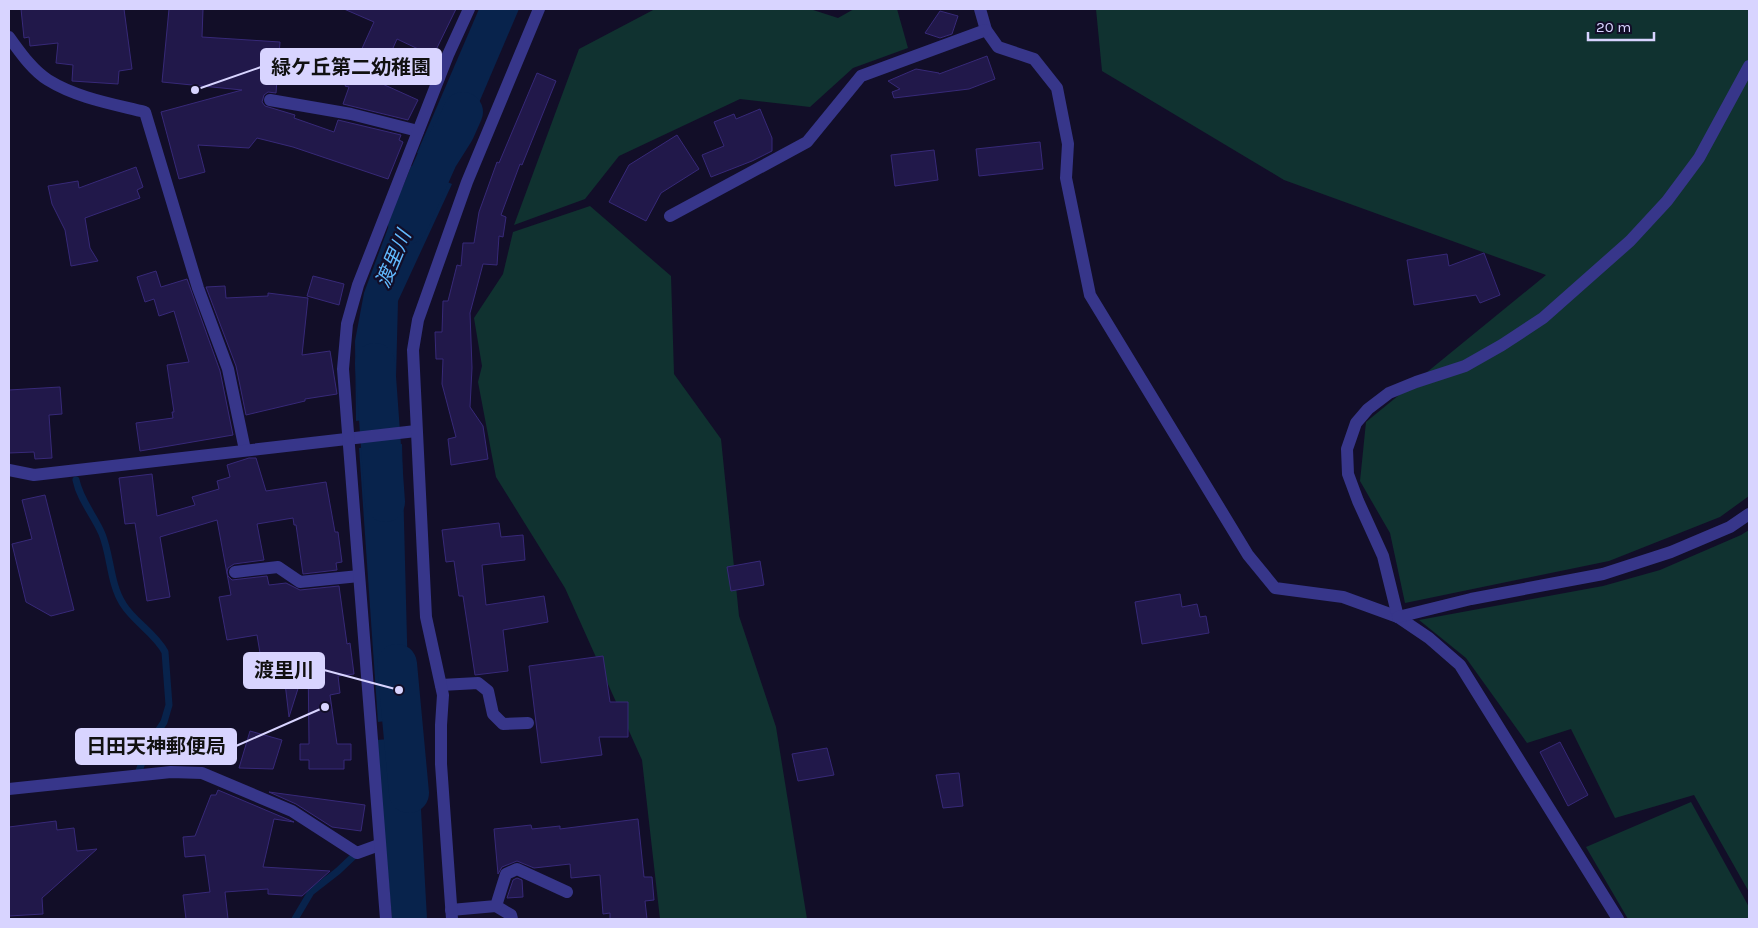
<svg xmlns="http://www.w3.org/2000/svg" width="1758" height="928" font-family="Karla,'Noto Sans JP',sans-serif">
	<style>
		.green { fill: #103230 }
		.water { fill: #08234c }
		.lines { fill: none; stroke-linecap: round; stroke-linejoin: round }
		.stream { stroke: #08234c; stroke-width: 7 }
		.river { stroke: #08234c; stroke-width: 40 }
		.building { fill: #21184a; stroke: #372978 }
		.minor { stroke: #37368a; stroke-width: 12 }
		.tertiary { stroke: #37368a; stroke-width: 12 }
		.labels { text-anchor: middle; stroke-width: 4.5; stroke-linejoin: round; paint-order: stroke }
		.water-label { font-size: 20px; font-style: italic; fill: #62baff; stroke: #120e28 }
		.leader { fill: none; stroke: #d8d4ff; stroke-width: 2 }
		.callout-dot { fill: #d8d4ff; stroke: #120e28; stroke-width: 2 }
		.callout { fill: #d8d4ff; stroke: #d8d4ff; stroke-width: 2 }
		.callout-label { font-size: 20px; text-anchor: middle; font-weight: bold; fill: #111 }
	</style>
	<rect width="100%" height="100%" fill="#120e28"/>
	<g class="green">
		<path d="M 655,9 L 810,9 L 838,18 L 854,9 L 897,9 L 908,48 L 853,68 L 810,107 L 740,99 L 619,156 L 585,199 L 514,225 L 579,49 Z"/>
		<path d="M 1096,9 L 1749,9 L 1749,496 L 1720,517 L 1609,561 L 1405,603 L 1390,533 L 1360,481 L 1366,422 L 1546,275 L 1284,180 L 1102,71 Z"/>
		<path d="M 590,206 L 671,276 L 674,374 L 721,439 L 739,616 L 776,727 L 807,919 L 660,919 L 642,760 L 565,588 L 496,477 L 478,382 L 482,366 L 474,318 L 503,274 L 513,232 Z"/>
		<path d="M 1749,530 L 1749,892 L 1694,795 L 1615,818 L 1571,729 L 1527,743 L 1466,658 L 1419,620 L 1603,586 L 1660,570 L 1741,535 Z"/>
		<path d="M 1691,802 L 1749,907 L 1749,919 L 1628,919 L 1586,847 Z"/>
	</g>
	<g class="water">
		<path d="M 479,9 L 519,9 L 452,166 L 417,153 Z"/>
		<path d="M 411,166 L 452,184 L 398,301 L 395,416 L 356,421 L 355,341 L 364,293 Z"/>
		<path d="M 402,444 L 409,718 L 378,722 L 359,448 Z"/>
		<path d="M 417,737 L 427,919 L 392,919 L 376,740 Z"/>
	</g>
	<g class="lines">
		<g class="stream">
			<path d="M 76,480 C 80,500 94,515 102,534 C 111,556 110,584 123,604 C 134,622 155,633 165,652 L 169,705 L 164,722 L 147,748 L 139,771"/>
			<path d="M 295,919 L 311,892 L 338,871 L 357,853"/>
		</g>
		<g class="river">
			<path d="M 408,224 L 438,157 L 455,130 L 463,112"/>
			<path d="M 375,363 L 385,502"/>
			<path d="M 397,664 L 409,793"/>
		</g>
	</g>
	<g class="building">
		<path d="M 21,9 L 124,9 L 132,69 L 119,71 L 118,84 L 72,81 L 73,65 L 56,63 L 58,43 L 30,46 L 29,37 L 24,38 Z"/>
		<path d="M 169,9 L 203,9 L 202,37 L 280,42 L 276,93 L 268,92 L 264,95 L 262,102 L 265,106 L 295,115 L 294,118 L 334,132 L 338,120 L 401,135 L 399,140 L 403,142 L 388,179 L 293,147 L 257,138 L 249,148 L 198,145 L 205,172 L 179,179 L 161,112 L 242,90 L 162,82 Z"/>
		<path d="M 344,9 L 456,9 L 433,56 L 397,39 L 378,82 L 418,100 L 408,120 L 343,104 L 349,87 L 345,86 L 374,22 Z"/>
		<path d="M 940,11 L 958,16 L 952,34 L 940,38 L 925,33 Z"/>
		<path d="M 987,56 L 995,79 L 969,89 L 894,98 L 892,92 L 900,89 L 888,81 L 916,69 L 939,73 L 939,74 Z"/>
		<path d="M 537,73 L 556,81 L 522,165 L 520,164 L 501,215 L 506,217 L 503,237 L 499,236 L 497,265 L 483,264 L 470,313 L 472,368 L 470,407 L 483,426 L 488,459 L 451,465 L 448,439 L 456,437 L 442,384 L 443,359 L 436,359 L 435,332 L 442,332 L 443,301 L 448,301 L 457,265 L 461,266 L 463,243 L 474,243 L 479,212 L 497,162 L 499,163 Z"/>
		<path d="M 760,109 L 772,138 L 772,151 L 752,161 L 711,177 L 702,155 L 724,146 L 714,122 L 734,114 L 736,119 Z"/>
		<path d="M 677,135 L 699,169 L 661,193 L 646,221 L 609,202 L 629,165 Z"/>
		<path d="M 1040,142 L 1043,169 L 979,176 L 976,149 Z"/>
		<path d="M 934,150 L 938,180 L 895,186 L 891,155 Z"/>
		<path d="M 136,167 L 143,187 L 137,190 L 140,198 L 85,218 L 90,248 L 98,261 L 71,266 L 65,230 L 52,204 L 48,186 L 78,181 L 79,188 Z"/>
		<path d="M 1484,253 L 1500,295 L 1480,303 L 1476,295 L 1414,305 L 1407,260 L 1447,254 L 1449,266 Z"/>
		<path d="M 156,271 L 161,287 L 187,279 L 220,371 L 233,435 L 140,451 L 136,423 L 173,418 L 172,412 L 174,412 L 167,365 L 189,362 L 174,311 L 159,316 L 154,299 L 145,302 L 137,277 Z"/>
		<path d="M 313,276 L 344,284 L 339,305 L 307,296 Z"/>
		<path d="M 225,286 L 226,298 L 268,296 L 268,293 L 308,298 L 302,355 L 330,351 L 337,394 L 305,399 L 305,401 L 246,415 L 236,366 L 206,287 Z"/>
		<path d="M 60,387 L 62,414 L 49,415 L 52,458 L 35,459 L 34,452 L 9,453 L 9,390 Z"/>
		<path d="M 249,458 L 256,458 L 266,491 L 326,482 L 335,532 L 338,532 L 342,562 L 336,563 L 337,570 L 303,574 L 296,525 L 294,525 L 293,518 L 257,524 L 264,560 L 234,564 L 228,568 L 227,572 L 228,576 L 232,580 L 267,576 L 269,585 L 286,583 L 300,590 L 339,586 L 347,644 L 350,643 L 354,674 L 338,676 L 340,693 L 330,695 L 337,744 L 351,744 L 351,760 L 344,760 L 344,769 L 309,769 L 309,760 L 300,760 L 300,744 L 309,744 L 308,657 L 289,717 L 285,683 L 270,686 L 267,670 L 263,671 L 257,635 L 227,640 L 219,597 L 231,595 L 217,520 L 160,537 L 170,597 L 147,601 L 135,523 L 125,524 L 119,478 L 152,474 L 157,516 L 195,505 L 192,497 L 219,489 L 217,481 L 230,477 L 227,465 Z"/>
		<path d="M 45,495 L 74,610 L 51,616 L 26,602 L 12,544 L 32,539 L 22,500 Z"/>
		<path d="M 499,523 L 501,537 L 523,535 L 525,560 L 482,565 L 486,605 L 544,596 L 548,622 L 503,630 L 508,671 L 475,675 L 463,596 L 459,596 L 454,561 L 446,562 L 442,530 Z"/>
		<path d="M 760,561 L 764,585 L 731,591 L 727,567 Z"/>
		<path d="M 1180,594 L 1182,607 L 1197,604 L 1200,617 L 1206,616 L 1209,633 L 1142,644 L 1135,602 Z"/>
		<path d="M 603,656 L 610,702 L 628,702 L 628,737 L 599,737 L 602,755 L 541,763 L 529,666 Z"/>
		<path d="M 250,731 L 282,740 L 273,769 L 239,768 Z"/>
		<path d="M 1560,742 L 1588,795 L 1568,806 L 1540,752 Z"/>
		<path d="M 827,748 L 834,775 L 798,781 L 792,754 Z"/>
		<path d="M 959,773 L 963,806 L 943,808 L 936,775 Z"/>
		<path d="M 218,790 L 294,822 L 274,819 L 263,867 L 330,871 L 302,896 L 268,894 L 268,889 L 225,892 L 228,919 L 186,919 L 183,895 L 210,892 L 205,855 L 185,857 L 183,837 L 195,836 L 211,795 L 216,795 Z"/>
		<path d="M 269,792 L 365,805 L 361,831 L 332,827 L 296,804 Z"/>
		<path d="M 638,819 L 644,877 L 652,877 L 654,900 L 645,901 L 647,919 L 610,919 L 610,913 L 603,914 L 600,875 L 571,878 L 570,864 L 534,868 L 517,861 L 502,867 L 498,874 L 494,829 L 531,825 L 532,829 L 560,826 L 560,829 Z"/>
		<path d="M 56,821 L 57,830 L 74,828 L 77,851 L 97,849 L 42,898 L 43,914 L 9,916 L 9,827 Z"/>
		<path d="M 517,878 L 522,880 L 523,897 L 507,898 L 513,880 Z"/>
	</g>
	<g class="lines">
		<g class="minor">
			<path d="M 980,9 L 986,30 L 998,47 L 1034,59 L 1057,88 L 1068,144 L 1066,178 L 1090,295 L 1248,555 L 1275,588 L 1343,597 L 1398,617 L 1429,638 L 1460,665 L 1618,919"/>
			<path d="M 9,37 C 20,52 32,70 48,80 C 77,98 113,104 145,112 L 198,288 L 228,369 L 245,450"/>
			<path d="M 270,100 L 351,114 L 418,131"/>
			<path d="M 670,216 L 807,142 L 861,76 L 986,30"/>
			<path d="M 9,470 L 34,475 L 416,431"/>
			<path d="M 235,572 L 278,567 L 300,582 L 359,576"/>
			<path d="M 1398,617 L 1383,556 L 1358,501 L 1348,474 L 1347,449 L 1356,423 L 1368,409 L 1389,393 L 1416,382 L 1465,366 L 1502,345 L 1543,318 L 1630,241 L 1667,201 L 1699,158 L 1749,66"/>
			<path d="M 1398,617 L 1471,599 L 1603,574 L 1671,552 L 1730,527 L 1749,514"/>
			<path d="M 441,685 L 478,683 L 488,691 L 493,714 L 503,724 L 528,723"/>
			<path d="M 9,789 L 171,772 L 202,773 L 292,811 L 357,853 L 379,845"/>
			<path d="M 496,906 L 511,915 L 512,919"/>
			<path d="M 451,910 L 496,906 L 506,874 L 517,869 L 567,892"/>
			<path d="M 452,919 L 441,764 L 441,725 L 443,695 L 426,617 L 413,350 L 418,320 L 467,182 L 539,9"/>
		</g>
		<path class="tertiary" d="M 386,919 L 343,369 L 347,324 L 358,285 L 448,55 L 469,9"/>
	</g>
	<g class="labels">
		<g class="water-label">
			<text transform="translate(393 259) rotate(-67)" y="7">渡里川</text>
		</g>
	</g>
	<path class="leader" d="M195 90L261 67M399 690L324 670M325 707L236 746"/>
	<g class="callout-dot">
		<circle cx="195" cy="90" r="5"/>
		<circle cx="399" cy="690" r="5"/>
		<circle cx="325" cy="707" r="5"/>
	</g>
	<g class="callout">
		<rect x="261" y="49" width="180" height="35" rx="5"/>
		<rect x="244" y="653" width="80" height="35" rx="5"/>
		<rect x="76" y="729" width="160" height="35" rx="5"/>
	</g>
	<g class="callout-label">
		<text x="351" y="74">緑ケ丘第二幼稚園</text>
		<text x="284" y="677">渡里川</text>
		<text x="156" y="753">日田天神郵便局</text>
	</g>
	<rect width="1758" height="928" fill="none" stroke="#d8d4ff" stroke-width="20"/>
	<path d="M1588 32v8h66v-8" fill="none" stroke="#d8d4ff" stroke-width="2.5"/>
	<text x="1596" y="32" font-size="15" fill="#d8d4ff" stroke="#120e28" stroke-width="4" paint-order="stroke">20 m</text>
</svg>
